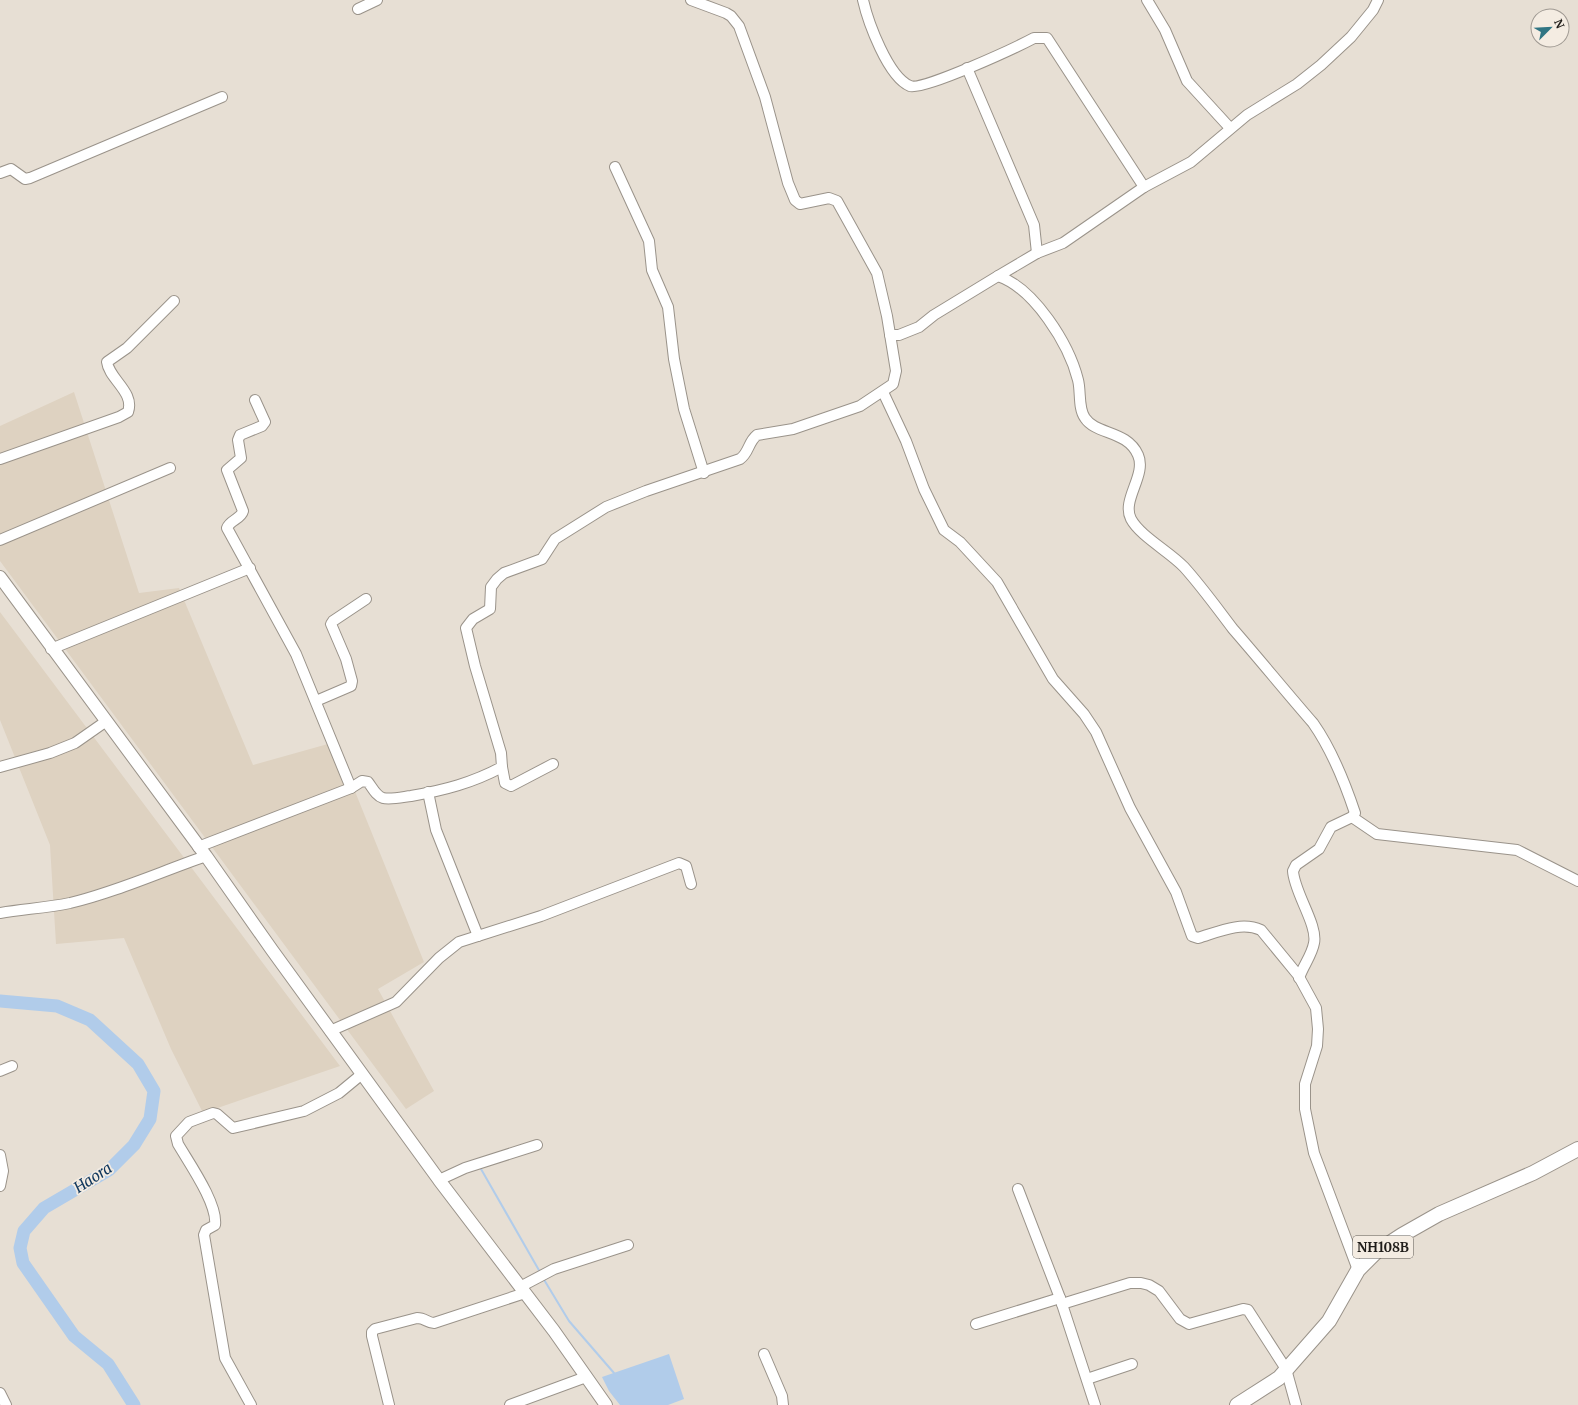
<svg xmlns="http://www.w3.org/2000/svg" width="1578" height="1405" font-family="Merriweather,serif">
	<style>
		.built { fill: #ded2c1 }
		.water { fill: #b1ccea }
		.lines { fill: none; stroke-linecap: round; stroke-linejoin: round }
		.stream { stroke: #b1ccea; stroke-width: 2 }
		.river { stroke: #b1ccea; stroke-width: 13 }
		.minor-casing { stroke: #9a938a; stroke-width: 12 }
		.major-casing { stroke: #9a938a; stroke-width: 14 }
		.highway-casing { stroke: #9a938a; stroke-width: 16 }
		.minor { stroke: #fff; stroke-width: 10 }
		.major { stroke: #fff; stroke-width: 12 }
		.highway { stroke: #fff; stroke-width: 14 }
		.labels { text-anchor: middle; stroke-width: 3.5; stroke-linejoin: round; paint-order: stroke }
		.shield { fill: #f4ece2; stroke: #5f5a55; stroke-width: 1 }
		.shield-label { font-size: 13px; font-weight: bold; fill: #1f1c19 }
		.water-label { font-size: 15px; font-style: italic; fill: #10375d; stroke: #f4ece2 }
	</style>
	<rect width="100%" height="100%" fill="#e7dfd4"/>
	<g class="built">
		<path d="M 74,392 L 139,593 L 179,588 L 253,765 L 335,742 L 424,962 L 378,989 L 434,1091 L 406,1109 L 0,561 L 0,426 Z"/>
		<path d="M 0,612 L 340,1066 L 203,1113 L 171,1049 L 124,938 L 56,944 L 50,845 L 0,720 Z"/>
	</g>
	<path class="water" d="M 669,1354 L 684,1399 L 668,1405 L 620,1405 L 609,1391 L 602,1377 Z"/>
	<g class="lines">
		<g class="stream">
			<path d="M 481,1169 L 540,1272"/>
			<path d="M 543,1278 L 569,1321 L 614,1373"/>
		</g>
		<path class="river" d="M 0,1001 L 57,1006 L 90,1020 L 138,1064 L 154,1091 L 150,1119 L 134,1145 L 109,1170 L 44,1208 L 24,1231 L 20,1248 L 23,1263 L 74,1336 L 108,1364 L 134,1405"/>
		<defs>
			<g id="minor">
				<path d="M 863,0 C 868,22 888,77 910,86 C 923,91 1017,47 1034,38 L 1047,38 L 1144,187"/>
				<path d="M 1147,0 L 1165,30 L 1187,81 L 1230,128"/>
				<path d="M 358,9 L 377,0"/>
				<path d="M 967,68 L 1034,225 L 1037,253"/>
				<path d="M 615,167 L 649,241 L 652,270 L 668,307 L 674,359 L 684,409 L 704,473"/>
				<path d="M 0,173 L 11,169 L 25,179 L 30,178 L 222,97"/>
				<path d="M 998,276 C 1034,288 1069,344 1078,380 C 1081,391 1078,409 1085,418 C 1096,435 1127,430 1138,455 C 1147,475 1121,500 1131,519 C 1140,536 1170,552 1184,567 C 1202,587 1217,608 1233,629 C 1260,660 1286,692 1313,723 C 1332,750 1345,783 1355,813 L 1352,817 L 1331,827 L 1319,849 L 1296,865 L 1293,871 C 1294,892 1318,925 1314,943 C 1312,955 1303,966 1299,978"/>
				<path d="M 890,335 L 899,335 L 919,327 L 934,315 L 998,276 L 1037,253 L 1063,243 L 1144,187 L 1191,162 L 1247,115 L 1297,84 L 1321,65 L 1351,37 L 1373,10 L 1378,0"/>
				<path d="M 883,392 L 906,441 L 924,489 L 944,530 L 960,542 L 997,582 L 1053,679 L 1084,714 L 1096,732 L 1130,808 L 1176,892 L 1192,936 L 1198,938 C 1218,932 1241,921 1261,930 L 1298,975 L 1316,1008 L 1318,1029 L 1317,1046 L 1305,1084 L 1305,1109 L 1314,1153 L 1358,1270"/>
				<path d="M 255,400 L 265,422 L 262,426 L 240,435 L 238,440 L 241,458 L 227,470 L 243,511 C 241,519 230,520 227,528 L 296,654 L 351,788"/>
				<path d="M 0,459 L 119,417 L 128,412 C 135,392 109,379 107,362 L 127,348 L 174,301"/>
				<path d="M 0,540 L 170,468"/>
				<path d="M 51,649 L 250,568"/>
				<path d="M 316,701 L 351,686 L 352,681 L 346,659 L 331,624 L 333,621 L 366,599"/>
				<path d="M 0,767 L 50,753 L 75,743 L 105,722"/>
				<path d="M 502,767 L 505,783 L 511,786 L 553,764"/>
				<path d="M 428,792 L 436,830 L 478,936"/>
				<path d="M 1352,817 L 1377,834 L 1517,850 L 1578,881"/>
				<path d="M 198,847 L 351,788 L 362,781 L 368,782 C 372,787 376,796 383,798 C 390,800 403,797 411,796 C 445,790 472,783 502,767 L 501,753 L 475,666 L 466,628 L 473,619 L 490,609 L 491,587 L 497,579 L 504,573 L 542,559 L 555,539 L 606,507 L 646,491 L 740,459 C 749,453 748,442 757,435 L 793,429 L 860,406 L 893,384 L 896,371 L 887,316 L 877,273 L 837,201 L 829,198 L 800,204 L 795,200 L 788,183 L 765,97 L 739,26 L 731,16 L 726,13 L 691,0"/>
				<path d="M 0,913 C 23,909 46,908 70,903 C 116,892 160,872 206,856"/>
				<path d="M 330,1031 L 396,1002 L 439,958 L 459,942 L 541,916 L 679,863 L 686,866 L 691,884"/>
				<path d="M 0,1071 L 12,1066"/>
				<path d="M 0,1155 L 3,1171 L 0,1186"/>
				<path d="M 439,1180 L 465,1168 L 537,1145"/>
				<path d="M 1018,1189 L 1060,1298 L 1095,1405"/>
				<path d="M 520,1287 L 554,1269 L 628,1245"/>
				<path d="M 1062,1304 L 1130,1283 L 1141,1283 L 1149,1285 L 1159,1291 L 1180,1319 L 1189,1324 L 1243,1309 L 1248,1310 L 1286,1369 L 1296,1405"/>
				<path d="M 976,1324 L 1060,1298"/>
				<path d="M 764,1354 L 782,1396 L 783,1405"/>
				<path d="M 1087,1379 L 1132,1364"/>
				<path d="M 0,1393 L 6,1405"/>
				<path d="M 251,1405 L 225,1358 L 204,1235 L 206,1230 L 215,1225 C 218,1204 189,1163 178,1144 L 176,1136 L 189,1122 L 213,1113 L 217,1114 L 233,1128 L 304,1111 L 339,1093 L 362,1074"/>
				<path d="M 389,1405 L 372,1336 L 372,1332 L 375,1329 L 417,1318 C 425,1318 428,1323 434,1323 L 525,1293"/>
				<path d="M 510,1405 L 586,1377"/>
			</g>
			<path id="major" d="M 0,577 L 206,856 L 272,950 L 439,1180 L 554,1331 L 606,1405"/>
			<path id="highway" d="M 1237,1405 L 1279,1378 L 1329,1321 L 1358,1270 L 1376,1252 L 1402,1235 L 1439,1214 L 1533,1173 L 1578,1149"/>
		</defs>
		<use href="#minor" class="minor-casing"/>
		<use href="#major" class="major-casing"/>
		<use href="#highway" class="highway-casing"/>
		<use href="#minor" class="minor"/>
		<use href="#major" class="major"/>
		<use href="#highway" class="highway"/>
	</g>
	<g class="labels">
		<rect class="shield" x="1353" y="1236" width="60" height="22" rx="3"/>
		<g class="shield-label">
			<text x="1383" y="1252">NH108B</text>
		</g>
		<g class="water-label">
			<text transform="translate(93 1178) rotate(-33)" y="5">Haora</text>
		</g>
	</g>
	<g transform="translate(1550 28) rotate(66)"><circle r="19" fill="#f4ece2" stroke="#9f9992"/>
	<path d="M0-3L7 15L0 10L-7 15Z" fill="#307583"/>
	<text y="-6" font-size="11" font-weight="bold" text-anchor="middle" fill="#1f1c19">N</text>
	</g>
</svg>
